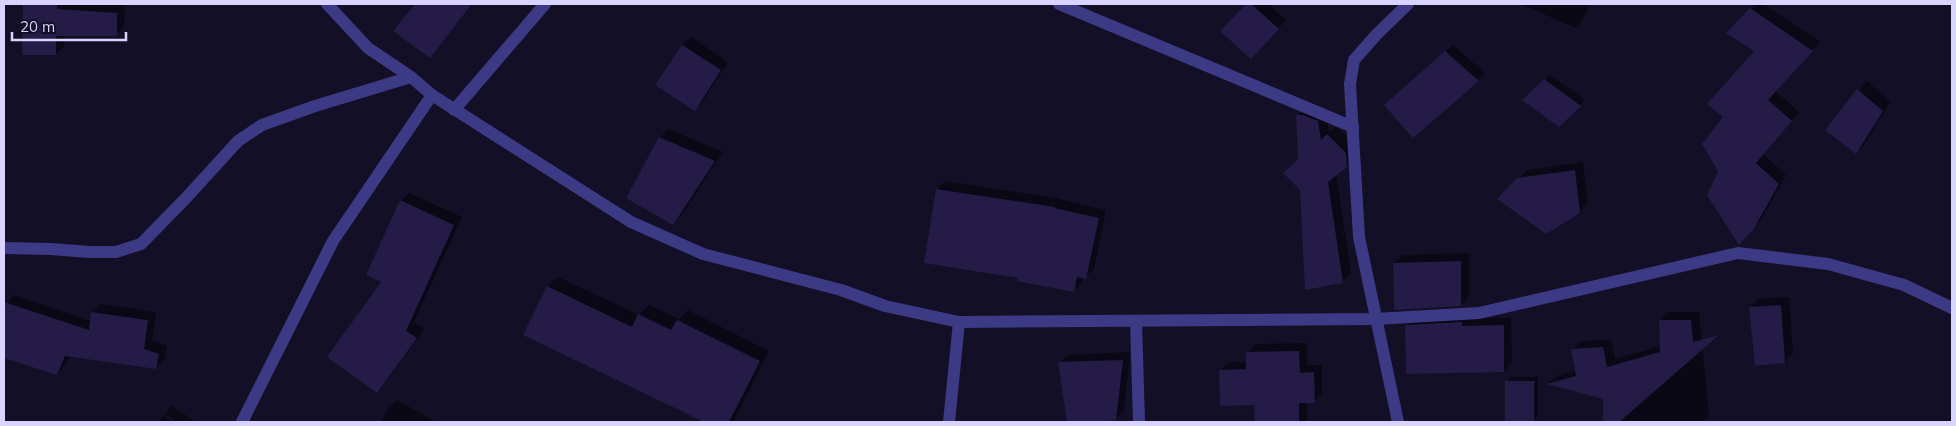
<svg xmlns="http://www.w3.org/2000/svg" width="1956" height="426" font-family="Mulish,sans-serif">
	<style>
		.shadow { fill: #0007 }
		.building { fill: #241b47 }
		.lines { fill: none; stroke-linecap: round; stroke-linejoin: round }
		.minor { stroke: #3d3a85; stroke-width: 12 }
	</style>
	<rect width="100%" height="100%" fill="#130f26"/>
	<g class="shadow">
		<path d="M 24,4 L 125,5 L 124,27 L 116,35 L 64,35 L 64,46 L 55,54 L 23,53 Z"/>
		<path d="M 416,4 L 473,4 L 430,57 L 395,31 Z"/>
		<path d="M 1248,4 L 1268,4 L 1286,20 L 1259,49 L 1222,31 Z"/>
		<path d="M 1521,4 L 1590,4 L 1583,20 L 1575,28 Z"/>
		<path d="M 1756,4 L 1763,4 L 1820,42 L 1775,91 L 1799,112 L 1763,154 L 1786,175 L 1761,220 L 1739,243 L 1720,171 L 1725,117 L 1756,51 L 1728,33 Z"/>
		<path d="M 691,37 L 728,62 L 703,101 L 695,109 L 682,45 Z"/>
		<path d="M 1453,45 L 1485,73 L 1413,136 L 1392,98 Z"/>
		<path d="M 1550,75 L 1585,100 L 1559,126 L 1524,100 Z"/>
		<path d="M 1867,81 L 1890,102 L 1864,145 L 1856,153 L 1827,130 Z"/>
		<path d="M 1305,108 L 1326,113 L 1329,133 L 1336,127 L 1354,144 L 1355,157 L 1336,174 L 1351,273 L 1342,281 L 1299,159 L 1297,116 Z"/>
		<path d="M 668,129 L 723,152 L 681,216 L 673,224 L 660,138 Z"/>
		<path d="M 1583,162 L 1588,203 L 1579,212 L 1499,199 L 1527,170 Z"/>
		<path d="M 945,181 L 1062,199 L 1062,200 L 1106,210 L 1094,269 L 1085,277 L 1083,277 L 1082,282 L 1073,291 L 1019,277 L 937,190 Z"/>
		<path d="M 409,193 L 462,217 L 414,322 L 424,329 L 385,383 L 377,391 L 383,281 L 401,201 Z"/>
		<path d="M 1469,253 L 1469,296 L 1461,305 L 1394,263 L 1403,255 Z"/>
		<path d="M 558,277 L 639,315 L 649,305 L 679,319 L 688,310 L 769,351 L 734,421 L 732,422 L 707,422 L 524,334 L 548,286 Z"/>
		<path d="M 14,295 L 91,321 L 92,313 L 101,304 L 156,312 L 152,341 L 167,346 L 164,360 L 155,368 L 70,356 L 65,365 L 57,374 L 4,356 L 4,309 L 6,303 Z"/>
		<path d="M 1789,297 L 1793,353 L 1785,362 L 1750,308 L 1758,299 Z"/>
		<path d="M 1669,312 L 1699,312 L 1709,416 L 1703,422 L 1605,422 L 1605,398 L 1549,383 L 1557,376 L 1576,370 L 1573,350 L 1581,341 L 1611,340 L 1615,359 L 1661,346 L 1660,320 Z"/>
		<path d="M 1415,318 L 1511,318 L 1512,362 L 1504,371 L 1406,326 Z"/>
		<path d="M 1307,343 L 1307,365 L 1322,365 L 1322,393 L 1314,401 L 1307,401 L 1307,422 L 1256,422 L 1256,404 L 1221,370 L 1229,362 L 1248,362 L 1248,353 L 1256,344 Z"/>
		<path d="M 1130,352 L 1124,411 L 1116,419 L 1090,422 L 1068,422 L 1059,363 L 1068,355 Z"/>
		<path d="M 1511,377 L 1538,377 L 1538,416 L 1534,420 L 1507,381 Z"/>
		<path d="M 397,400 L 436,422 L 381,422 L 389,408 Z"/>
		<path d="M 172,406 L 196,422 L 178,422 L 165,414 Z"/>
		<path d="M 164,415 L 164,416 L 173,422 L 159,422 Z"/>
	</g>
	<g class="building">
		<path d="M 23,4 L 57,4 L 57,9 L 117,13 L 117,36 L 56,36 L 56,55 L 22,55 Z"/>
		<path d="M 415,4 L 472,4 L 430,58 L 393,31 Z"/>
		<path d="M 1246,4 L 1251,4 L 1279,29 L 1251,59 L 1220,31 Z"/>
		<path d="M 1750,8 L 1813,51 L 1768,100 L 1792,121 L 1756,163 L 1779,184 L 1753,230 L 1739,245 L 1707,195 L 1718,171 L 1702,144 L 1723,117 L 1707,104 L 1754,51 L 1726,33 Z"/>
		<path d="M 682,45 L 721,70 L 695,111 L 655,85 Z"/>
		<path d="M 1445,51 L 1479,81 L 1413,138 L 1384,105 Z"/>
		<path d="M 1544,79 L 1581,106 L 1559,127 L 1522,100 Z"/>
		<path d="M 1857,89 L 1883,111 L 1856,154 L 1825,130 Z"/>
		<path d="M 1296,115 L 1303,115 L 1318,121 L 1321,140 L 1327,134 L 1346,153 L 1347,167 L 1328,182 L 1343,283 L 1305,290 L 1300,190 L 1283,173 L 1298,159 Z"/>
		<path d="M 659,137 L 715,161 L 673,225 L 626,198 Z"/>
		<path d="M 1575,170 L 1580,213 L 1546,234 L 1497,199 L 1517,178 Z"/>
		<path d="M 936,189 L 1055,207 L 1054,208 L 1099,218 L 1086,279 L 1077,277 L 1074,292 L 1017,281 L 1018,278 L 924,263 Z"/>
		<path d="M 400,200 L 454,225 L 406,331 L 417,338 L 377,393 L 327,357 L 381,282 L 366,275 Z"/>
		<path d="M 1461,261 L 1461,306 L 1394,310 L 1393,263 Z"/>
		<path d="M 547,286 L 632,327 L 638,314 L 671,330 L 677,320 L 760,361 L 729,422 L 704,422 L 523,335 Z"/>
		<path d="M 4,302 L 89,330 L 91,312 L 148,320 L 144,349 L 159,354 L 156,369 L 65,356 L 57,375 L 4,358 Z"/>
		<path d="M 1781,305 L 1785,363 L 1755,366 L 1749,307 Z"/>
		<path d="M 1659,320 L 1691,320 L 1693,342 L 1719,335 L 1619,422 L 1603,422 L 1603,399 L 1547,384 L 1576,376 L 1571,349 L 1603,347 L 1607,367 L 1660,352 Z"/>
		<path d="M 1462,322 L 1462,326 L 1504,325 L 1504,372 L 1406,374 L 1405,325 Z"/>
		<path d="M 1299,351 L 1300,373 L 1314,372 L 1315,403 L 1299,403 L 1299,422 L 1255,422 L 1254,405 L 1220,406 L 1219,370 L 1246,369 L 1246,352 Z"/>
		<path d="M 1123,360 L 1116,420 L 1100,422 L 1067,422 L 1058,362 Z"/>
		<rect x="1505" y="381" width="29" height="40"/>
	</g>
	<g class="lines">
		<g class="minor">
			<path d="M 327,4 L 368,48 L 411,77 L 432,95 L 631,222 L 703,254 L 841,290 L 885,306 L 959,322 L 1375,319 L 1479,313 L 1738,253 L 1828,264 L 1904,285 L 1952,308"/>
			<path d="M 1059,4 L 1353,127"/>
			<path d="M 454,110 L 545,4"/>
			<path d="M 4,248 L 51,249 L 89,252 L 116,252 L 141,244 L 186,198 L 238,141 L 262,125 L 315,106 L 411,77"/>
			<path d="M 1136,321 L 1139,422"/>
			<path d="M 242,422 L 333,241 L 432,95"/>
			<path d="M 949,422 L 959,322"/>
			<path d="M 1398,422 L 1359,237 L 1350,84 L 1354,60 L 1376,35 L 1408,4"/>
		</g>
	</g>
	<rect width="1956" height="426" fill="none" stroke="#d9d4ff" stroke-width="10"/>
	<path d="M12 32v8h114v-8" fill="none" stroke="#d9d4ff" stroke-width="2.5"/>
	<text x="20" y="32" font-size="15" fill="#d9d4ff" stroke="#130f26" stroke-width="4" paint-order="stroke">20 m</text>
</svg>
